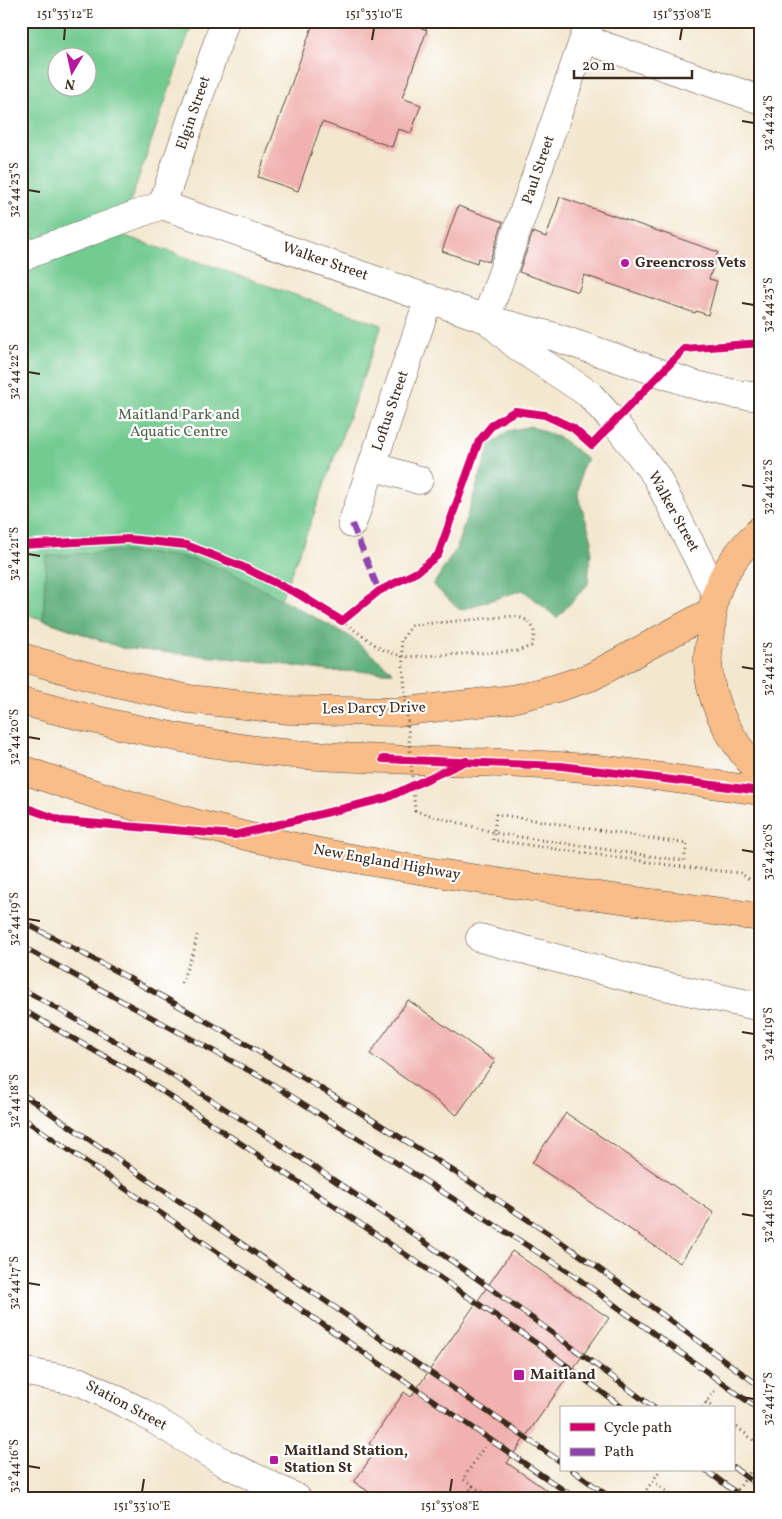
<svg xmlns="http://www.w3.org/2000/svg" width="782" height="1519" font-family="Vollkorn,serif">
<rect width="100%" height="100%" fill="#fff"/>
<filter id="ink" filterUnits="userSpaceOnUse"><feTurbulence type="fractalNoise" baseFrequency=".02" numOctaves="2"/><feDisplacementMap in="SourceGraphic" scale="10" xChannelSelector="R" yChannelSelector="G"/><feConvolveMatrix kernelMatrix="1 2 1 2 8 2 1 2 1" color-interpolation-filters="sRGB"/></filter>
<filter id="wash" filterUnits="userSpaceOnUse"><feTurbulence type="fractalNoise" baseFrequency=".0096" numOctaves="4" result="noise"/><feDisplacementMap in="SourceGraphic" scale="20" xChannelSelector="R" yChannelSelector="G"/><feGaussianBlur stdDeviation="1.12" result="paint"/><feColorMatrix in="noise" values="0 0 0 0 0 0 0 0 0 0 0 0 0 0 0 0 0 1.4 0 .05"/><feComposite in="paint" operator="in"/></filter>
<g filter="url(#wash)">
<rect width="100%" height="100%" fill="#f3e7cf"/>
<!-- green -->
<path fill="#73cb91" stroke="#577a58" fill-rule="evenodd" d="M 21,21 L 174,21 L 191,27 L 119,234 L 382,325 L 311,522 L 281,599 L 349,636 L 393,672 L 329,671 L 267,662 L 122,648 L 21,612 ZM 58,58 L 88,58 L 88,88 L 58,88 Z"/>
<!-- forest -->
<path fill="#5eaf7b" stroke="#4c6c4c" d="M 531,426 L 562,439 L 587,459 L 581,470 L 578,496 L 592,540 L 588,584 L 557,618 L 523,590 L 460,610 L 433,585 L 456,549 L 490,445 L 508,431 Z
M 117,551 L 178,556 L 207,563 L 238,576 L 349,636 L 393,672 L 329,671 L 267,662 L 122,648 L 43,619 L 46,556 Z"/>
<g id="blocks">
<!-- building -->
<path fill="#f0b1af" d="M 314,21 L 402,21 L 427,30 L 402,98 L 421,105 L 411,133 L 398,129 L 392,147 L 322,122 L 298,191 L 258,177 Z
M 560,197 L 718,252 L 709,279 L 717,281 L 708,315 L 696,311 L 695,313 L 584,275 L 578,292 L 519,272 L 533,232 L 546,237 Z
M 458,206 L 503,222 L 489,262 L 478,258 L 477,263 L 442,251 Z
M 408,1000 L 495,1061 L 457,1115 L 370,1054 Z
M 566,1113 L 714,1213 L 680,1263 L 532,1163 Z
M 512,1251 L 609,1318 L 507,1463 L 558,1498 L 378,1498 L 354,1482 L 377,1449 L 369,1444 L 404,1392 L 411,1397 Z"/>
</g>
</g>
<g filter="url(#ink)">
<use href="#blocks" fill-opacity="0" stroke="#574639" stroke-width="1"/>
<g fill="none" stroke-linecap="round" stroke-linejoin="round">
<defs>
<path id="minor" d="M 584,39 L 761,100
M 162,205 L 486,319 L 552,336 L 696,385 L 735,394 L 761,397
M 162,205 L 225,21
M 21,257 L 162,205
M 486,319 L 590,21
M 491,323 L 517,346 L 589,394 L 615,423 L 656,476 L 716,594
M 372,466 L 419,480
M 352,524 L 429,298
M 480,938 L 642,981 L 761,1007
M 21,1371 L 81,1382 L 140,1411 L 223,1462 L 297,1498"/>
<path id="highway" d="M 761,529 C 742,547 724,569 716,594 C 712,606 712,620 711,632 C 710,642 707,653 708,663 C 709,704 733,745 761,774
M 21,657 L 90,677 L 189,699 L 289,710 L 397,712 L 512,699 L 557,688 L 591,677 L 712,611
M 21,701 C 104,723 187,742 272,752 C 367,762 463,759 559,766 C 626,770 694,782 761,791
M 21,769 C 116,803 215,831 314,851 C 462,880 611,898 761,917"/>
</defs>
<!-- minor casing -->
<use href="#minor" stroke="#574639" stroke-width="29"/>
<!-- highway casing -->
<use href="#highway" stroke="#574639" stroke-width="29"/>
<!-- path -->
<path stroke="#574639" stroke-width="3" stroke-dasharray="1 4" stroke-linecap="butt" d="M 342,621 L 381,649 L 404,657 L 517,651 L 531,646 C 539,628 531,619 513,616 L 412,625 L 401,641
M 496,814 L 493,840 L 691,868 L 740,873 L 749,879
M 181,983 L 194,951 L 197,935
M 706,1402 L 713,1408
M 702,1408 L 716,1389
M 733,1424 L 761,1446
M 653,1481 L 676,1498
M 473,1486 L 463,1479 L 484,1447
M 464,1498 L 473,1486 L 491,1498
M 641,1498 L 660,1470"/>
<!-- minor -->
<use href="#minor" stroke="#fff" stroke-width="28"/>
<!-- highway -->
<use href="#highway" stroke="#f8bd89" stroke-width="28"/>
<defs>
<path id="rail" d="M 21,921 C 206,1016 386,1124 558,1240 C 627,1287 693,1338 761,1387
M 21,946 L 261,1077 L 569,1272 L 761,1411
M 21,988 C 62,1012 104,1034 144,1058 C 320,1166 489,1284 654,1408
M 21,1009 L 141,1077 L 309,1189 L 539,1345 L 623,1408
M 21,1093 L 561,1462
M 21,1117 L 575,1498
M 733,1467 L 761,1488
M 572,1470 L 611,1498
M 706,1470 L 743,1498"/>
</defs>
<!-- rail casing -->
<use href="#rail" stroke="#3b2a1e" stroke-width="5.5"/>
<!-- rail -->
<use href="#rail" stroke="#fff" stroke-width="4" stroke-dasharray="11" stroke-linecap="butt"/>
<!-- path-bridge -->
<path stroke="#574639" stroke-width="3" stroke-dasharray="1 4" stroke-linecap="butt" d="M 401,641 L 415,811 L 500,834 L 684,861 L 687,844 L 496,814
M 732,1498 L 761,1456"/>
<!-- quiet -->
<path stroke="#8e44ad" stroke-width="6" stroke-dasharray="12 6" stroke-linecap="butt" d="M 352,524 L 379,591"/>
<defs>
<path id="cycleway" d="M 21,545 L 129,539 L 186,545 L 243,567 L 300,595 L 342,621 L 379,591 L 417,572 L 438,555 L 479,441 L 493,424 L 515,411 L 545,415 L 573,428 L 592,445 L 684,349 L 761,343
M 383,759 L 561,766 L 761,791
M 21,806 L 63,821 L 235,835 L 386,798 L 466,761"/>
</defs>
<!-- cycleway casing -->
<use href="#cycleway" stroke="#fff" stroke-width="11"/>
<!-- cycleway -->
<use href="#cycleway" stroke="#d6006c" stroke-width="8"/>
</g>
</g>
<!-- ticks -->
<path fill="none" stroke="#3b2a1e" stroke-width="2" d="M 64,40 L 65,28M 372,40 L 374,28M 680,40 L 682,28M 742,121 L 754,123M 28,190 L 40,192M 742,303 L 754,305M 28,372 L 40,374M 742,485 L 754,487M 28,554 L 40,556M 742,667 L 754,669M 28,737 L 40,739M 742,850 L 754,852M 28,919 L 40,921M 742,1032 L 754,1034M 28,1101 L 40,1103M 742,1214 L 754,1216M 28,1283 L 40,1285M 742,1397 L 754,1399M 28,1466 L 40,1468M 142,1492 L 144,1479M 450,1492 L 452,1479"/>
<!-- markers -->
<g fill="#b5179e" stroke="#fff" stroke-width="2">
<circle cx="625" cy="263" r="5"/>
<rect x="513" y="1369" width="12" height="12" rx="2.5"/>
<rect x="269" y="1455" width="10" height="10" rx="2.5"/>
</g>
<g text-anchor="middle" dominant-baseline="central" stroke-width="4.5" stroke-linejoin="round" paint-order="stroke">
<!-- street labels -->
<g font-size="15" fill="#3b2a1e" stroke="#fff">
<text transform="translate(194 113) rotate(-71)">Elgin Street</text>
<text transform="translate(539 170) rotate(-71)">Paul Street</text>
<text transform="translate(325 262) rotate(19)">Walker Street</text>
<text transform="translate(391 411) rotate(-71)">Loftus Street</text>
<text transform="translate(673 512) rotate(61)">Walker Street</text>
<text transform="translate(374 709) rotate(-1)">Les Darcy Drive</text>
<text transform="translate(387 863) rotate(10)">New England Highway</text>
<text transform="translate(126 1406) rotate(28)">Station Street</text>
</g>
<!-- poi labels -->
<g font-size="15" font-weight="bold" fill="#3b2a1e" stroke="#fff" text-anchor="start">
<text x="635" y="263">Greencross Vets</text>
<text x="530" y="1375">Maitland</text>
<text x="284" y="1451">Maitland Station,<tspan x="284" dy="17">Station St</tspan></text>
</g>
<!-- park labels -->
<g font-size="15" fill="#4f6246" stroke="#fff">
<text x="179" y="415">Maitland Park and<tspan x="179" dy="17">Aquatic Centre</tspan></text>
</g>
</g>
<!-- margin -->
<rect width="782" height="1519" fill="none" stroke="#fff" stroke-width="55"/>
<!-- legend -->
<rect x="560" y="1406" width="175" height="65" fill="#ffffff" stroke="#b1aaa5"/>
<rect x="570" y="1423" width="25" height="8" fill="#d6006c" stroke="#b1aaa5"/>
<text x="604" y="1432" font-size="15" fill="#3b2a1e">Cycle path</text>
<rect x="570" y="1448" width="25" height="8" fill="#8e44ad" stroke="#b1aaa5"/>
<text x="604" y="1456" font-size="15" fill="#3b2a1e">Path</text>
<!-- north arrow -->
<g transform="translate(72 72) rotate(189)"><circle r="24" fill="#ffffff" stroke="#b1aaa5"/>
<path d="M0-4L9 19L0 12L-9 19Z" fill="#b5179e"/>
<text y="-8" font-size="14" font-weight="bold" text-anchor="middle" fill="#3b2a1e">N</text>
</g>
<!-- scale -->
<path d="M574 70v8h118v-8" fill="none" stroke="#3b2a1e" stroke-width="2.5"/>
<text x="582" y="70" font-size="15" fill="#3b2a1e" stroke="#ffffff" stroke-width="4" paint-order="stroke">20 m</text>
<rect x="28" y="28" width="726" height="1464" fill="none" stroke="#3b2a1e" stroke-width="2"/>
<g font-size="12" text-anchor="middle" fill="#3b2a1e">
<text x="65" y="18">151°33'12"E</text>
<text x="374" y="18">151°33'10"E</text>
<text x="682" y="18">151°33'08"E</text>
<text transform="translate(768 123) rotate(-90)" y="4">32°44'24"S</text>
<text transform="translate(14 190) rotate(-90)" y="4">32°44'23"S</text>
<text transform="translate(768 305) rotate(-90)" y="4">32°44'23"S</text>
<text transform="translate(14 372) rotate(-90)" y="4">32°44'22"S</text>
<text transform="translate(768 487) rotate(-90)" y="4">32°44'22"S</text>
<text transform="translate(14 554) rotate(-90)" y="4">32°44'21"S</text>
<text transform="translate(768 669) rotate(-90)" y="4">32°44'21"S</text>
<text transform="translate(14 737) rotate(-90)" y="4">32°44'20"S</text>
<text transform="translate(768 852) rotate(-90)" y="4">32°44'20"S</text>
<text transform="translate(14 919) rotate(-90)" y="4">32°44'19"S</text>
<text transform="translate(768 1034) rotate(-90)" y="4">32°44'19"S</text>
<text transform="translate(14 1101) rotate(-90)" y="4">32°44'18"S</text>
<text transform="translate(768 1216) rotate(-90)" y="4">32°44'18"S</text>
<text transform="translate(14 1283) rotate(-90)" y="4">32°44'17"S</text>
<text transform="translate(768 1399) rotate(-90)" y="4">32°44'17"S</text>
<text transform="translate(14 1466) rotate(-90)" y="4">32°44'16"S</text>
<text x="142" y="1510">151°33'10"E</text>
<text x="450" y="1510">151°33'08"E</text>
</g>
</svg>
